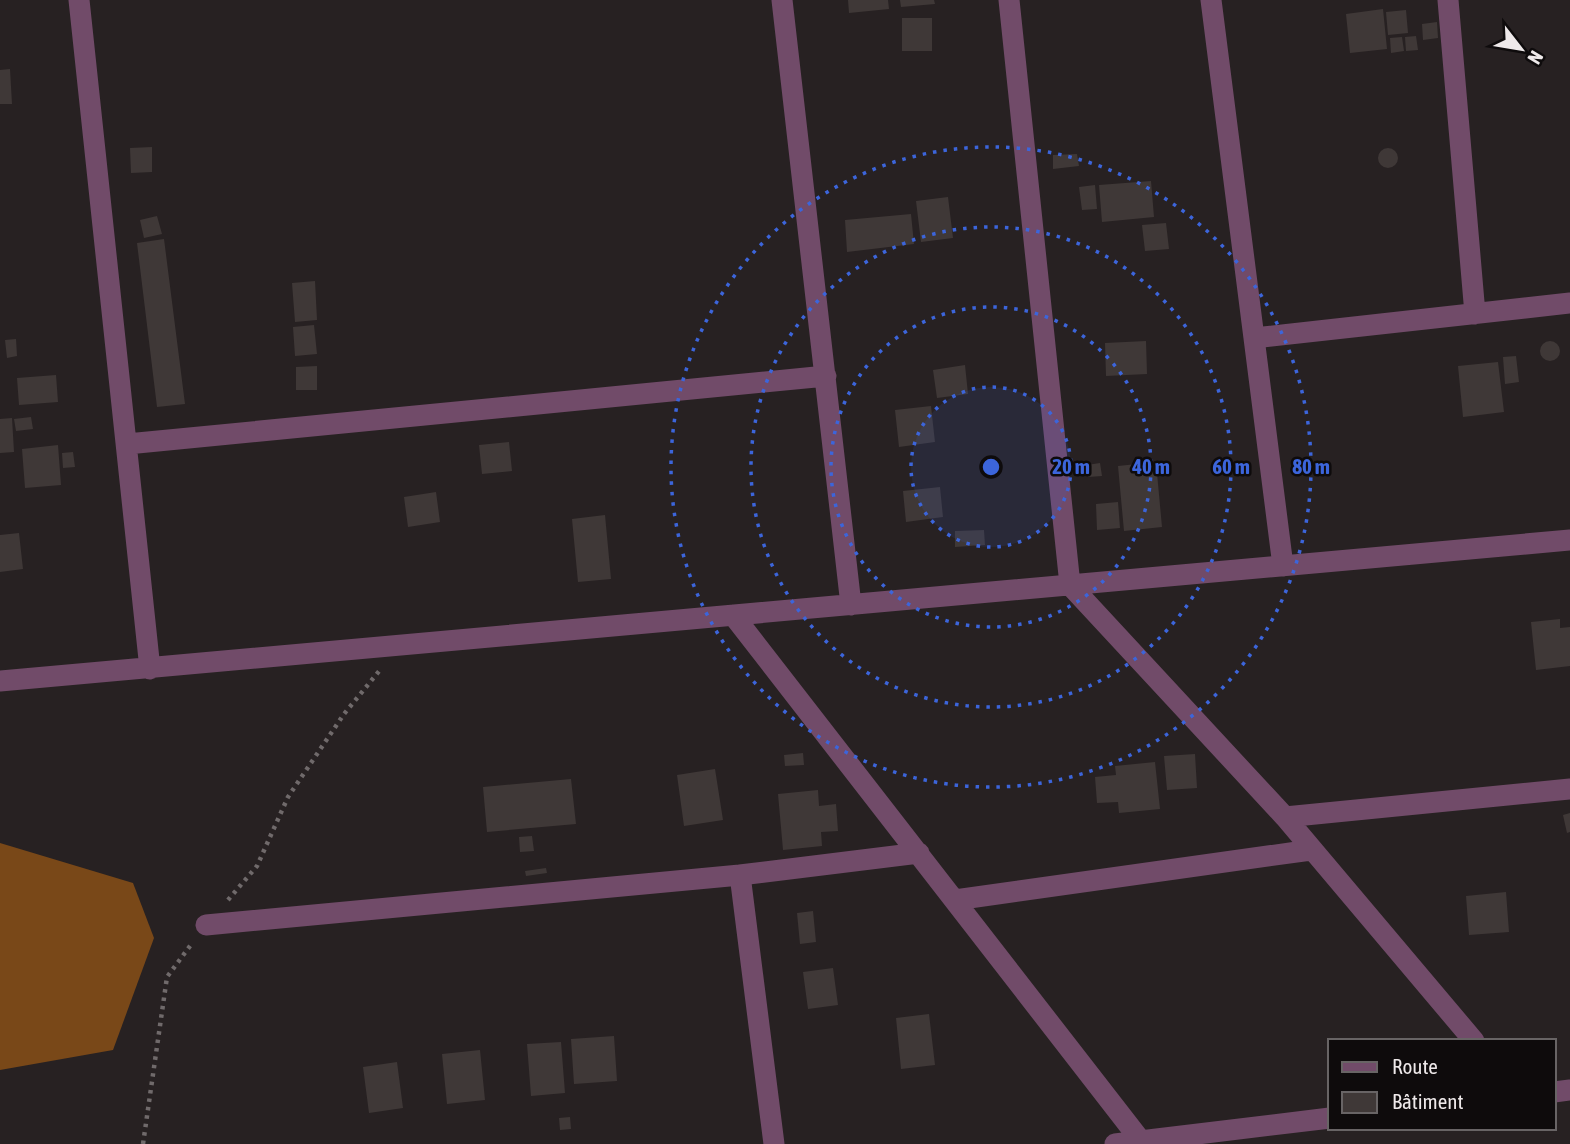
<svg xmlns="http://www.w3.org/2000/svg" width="1570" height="1144" font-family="'Asap Condensed',sans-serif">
<rect width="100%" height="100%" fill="#272122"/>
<!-- forest -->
<path fill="#794818" d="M 0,843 L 133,883 L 154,938 L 113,1050 L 0,1070 Z"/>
<!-- building -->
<path fill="#3f3837" d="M 848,0 L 888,0 L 889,9 L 849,13 Z
M 900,0 L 934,0 L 935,4 L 901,7 Z
M 1383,9 L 1387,49 L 1350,53 L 1346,14 Z
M 1406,10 L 1408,33 L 1388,35 L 1386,12 Z
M 902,18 L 932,18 L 932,51 L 902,51 Z
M 1437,22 L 1438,38 L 1423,40 L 1422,24 Z
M 1416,36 L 1418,50 L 1406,51 L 1405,37 Z
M 1402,37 L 1404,51 L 1391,53 L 1390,38 Z
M 10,69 L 12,104 L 0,104 L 0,70 Z
M 152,147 L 152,172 L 131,173 L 130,148 Z
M1378 158a10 10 0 1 1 20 0a10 10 0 1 1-20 0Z
M 1077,154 L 1079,166 L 1053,169 L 1053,155 Z
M 1151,181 L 1154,217 L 1102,222 L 1099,185 Z
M 1095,185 L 1097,209 L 1082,210 L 1079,187 Z
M 948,197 L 953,238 L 921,242 L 916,201 Z
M 911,214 L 914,244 L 847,252 L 845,220 Z
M 157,216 L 162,234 L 144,238 L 140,220 Z
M 1166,223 L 1169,249 L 1145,251 L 1142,225 Z
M 164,239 L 185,404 L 157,407 L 137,243 Z
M 315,281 L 317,320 L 295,322 L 292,283 Z
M 314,325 L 317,354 L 295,356 L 293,327 Z
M 16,339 L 17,356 L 7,358 L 5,340 Z
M 1146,341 L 1147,374 L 1106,376 L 1105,343 Z
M1540 351a10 10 0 1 1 20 0a10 10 0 1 1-20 0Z
M 1516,356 L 1519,382 L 1505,384 L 1503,357 Z
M 1498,362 L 1504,412 L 1463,417 L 1458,366 Z
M 965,365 L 968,394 L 937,398 L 933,370 Z
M 317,366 L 317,390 L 296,390 L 296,367 Z
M 56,375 L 58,402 L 19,405 L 17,378 Z
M 931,406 L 935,442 L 899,447 L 895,410 Z
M 31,417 L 33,429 L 16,431 L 14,419 Z
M 12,418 L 14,452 L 0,453 L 0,419 Z
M 509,442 L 512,471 L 482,474 L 479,445 Z
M 58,445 L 61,485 L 25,488 L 22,449 Z
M 73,452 L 75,467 L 63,468 L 62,453 Z
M 1156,462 L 1162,527 L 1124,531 L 1118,466 Z
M 1100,463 L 1102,476 L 1088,477 L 1087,465 Z
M 940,487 L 943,517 L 906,522 L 903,491 Z
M 436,492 L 440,522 L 408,527 L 404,497 Z
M 1118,502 L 1120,528 L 1097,530 L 1096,504 Z
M 605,515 L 611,579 L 578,582 L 572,519 Z
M 984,530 L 985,545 L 955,547 L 955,531 Z
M 19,533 L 23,569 L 0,572 L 0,535 Z
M 1560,619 L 1560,628 L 1570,627 L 1570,666 L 1536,670 L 1531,622 Z
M 803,753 L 804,765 L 785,766 L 784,755 Z
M 1195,754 L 1197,788 L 1167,790 L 1164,756 Z
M 1155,762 L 1160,809 L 1119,813 L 1118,802 L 1097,803 L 1095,777 L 1116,775 L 1115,766 Z
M 715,769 L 723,820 L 684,826 L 677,775 Z
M 571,779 L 576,824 L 487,832 L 483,787 Z
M 818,790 L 819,806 L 836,804 L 838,831 L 821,832 L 822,846 L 783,850 L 778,794 Z
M 1570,813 L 1570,832 L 1567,833 L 1563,815 Z
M 532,836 L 534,851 L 520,852 L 519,837 Z
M 546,868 L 547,873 L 526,876 L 525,871 Z
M 1506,892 L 1509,932 L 1469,935 L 1466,896 Z
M 813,911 L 816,942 L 800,944 L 797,913 Z
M 833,968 L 838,1005 L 808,1009 L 803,972 Z
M 929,1014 L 935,1065 L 901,1069 L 896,1018 Z
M 614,1036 L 617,1081 L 574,1084 L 571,1039 Z
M 561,1042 L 565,1093 L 531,1096 L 527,1044 Z
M 480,1050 L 485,1100 L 447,1104 L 442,1054 Z
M 397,1062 L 403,1108 L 369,1113 L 363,1067 Z
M 570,1117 L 571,1129 L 560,1130 L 559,1118 Z"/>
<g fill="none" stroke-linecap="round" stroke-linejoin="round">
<!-- path -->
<path stroke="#706a6b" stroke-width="4.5" stroke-dasharray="3.5 5" stroke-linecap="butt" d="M 228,900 L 257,866 L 288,797 L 344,714 L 380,670
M 143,1144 L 167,977 L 193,942"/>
<!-- minor -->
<path stroke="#714b69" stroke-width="21" d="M 79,0 L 150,669
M 782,0 L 851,605
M 1009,0 L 1070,585 L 1285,817 L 1474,1041
M 1211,0 L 1283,566
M 1448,0 L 1475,314
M 1254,338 L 1570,303
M 127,444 L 826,376
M 733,615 L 1141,1141
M 0,681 L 1570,540
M 1285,817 L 1570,789
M 740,875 L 774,1144
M 955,900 L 1311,850
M 206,925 L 740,875 L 919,853
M 1554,1092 L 1570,1090
M 1115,1144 L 1330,1118"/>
</g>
<!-- distance rings -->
<circle cx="991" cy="467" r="80" fill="#3c65db" fill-opacity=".12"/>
<g fill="none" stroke="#3c65db" stroke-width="3.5" stroke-dasharray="3.5 7">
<circle cx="991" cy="467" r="80"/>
<circle cx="991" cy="467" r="160"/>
<circle cx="991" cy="467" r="240"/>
<circle cx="991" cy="467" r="320"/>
</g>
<circle cx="991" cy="467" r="10" fill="#3c65db" stroke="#0e0b0c" stroke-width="3.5"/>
<g font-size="21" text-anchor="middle" font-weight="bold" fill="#3c65db" stroke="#0e0b0c" stroke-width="5" stroke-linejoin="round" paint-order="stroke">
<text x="1071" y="474">20 m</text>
<text x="1151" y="474">40 m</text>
<text x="1231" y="474">60 m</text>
<text x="1311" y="474">80 m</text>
</g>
<!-- legend -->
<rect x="1328" y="1039" width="228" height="91" fill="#0e0b0c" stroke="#686465" stroke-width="2"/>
<rect x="1342" y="1062" width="35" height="10" fill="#714b69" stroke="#686465" stroke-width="2"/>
<text x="1392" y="1074" font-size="21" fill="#eee9ea">Route</text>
<rect x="1342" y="1092" width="35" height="21" fill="#3f3837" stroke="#686465" stroke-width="2"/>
<text x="1392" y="1109" font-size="21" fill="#eee9ea">Bâtiment</text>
<!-- north arrow -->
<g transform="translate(1521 49) rotate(121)" stroke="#0e0b0c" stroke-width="5" paint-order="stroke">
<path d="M0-5L12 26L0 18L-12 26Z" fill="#eee9ea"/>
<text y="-10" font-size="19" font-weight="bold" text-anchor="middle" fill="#eee9ea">N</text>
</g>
</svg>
